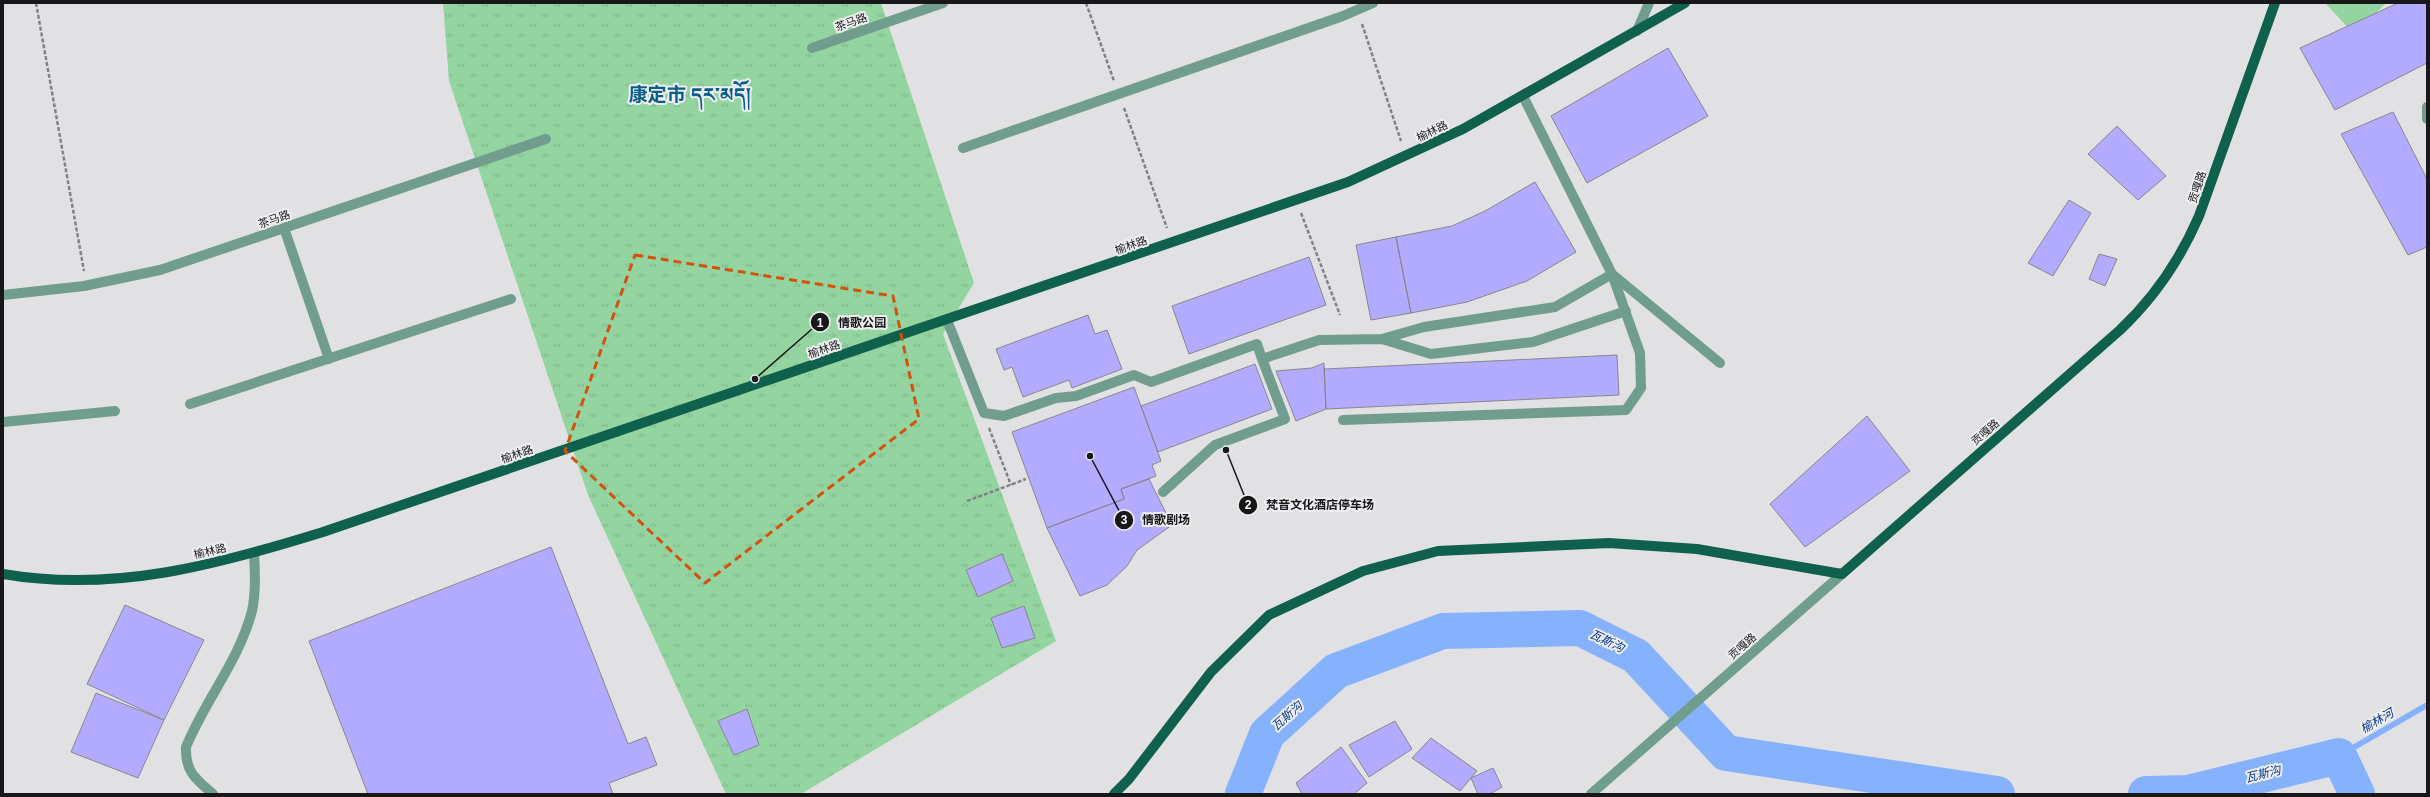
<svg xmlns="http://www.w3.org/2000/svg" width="2430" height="797" font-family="Helvetica,'Noto Sans SC','Noto Serif Tibetan',sans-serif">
<defs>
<pattern id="park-tufts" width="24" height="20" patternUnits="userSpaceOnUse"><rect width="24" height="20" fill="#94d4a1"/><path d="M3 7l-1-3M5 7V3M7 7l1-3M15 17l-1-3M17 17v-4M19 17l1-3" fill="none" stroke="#7fb58a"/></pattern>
</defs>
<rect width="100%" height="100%" fill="#e1e1e4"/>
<!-- park -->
<path fill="url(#park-tufts)" d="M 443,3 L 881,3 L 974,283 L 943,334 L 1056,641 L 801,794 L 726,794 L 588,495 L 449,81 Z"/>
<!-- pitch -->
<path fill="#94d4a1" d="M 2325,3 L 2386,3 L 2354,34 Z"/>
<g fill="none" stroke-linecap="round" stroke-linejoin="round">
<!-- stream -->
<path stroke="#86b2fd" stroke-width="6" d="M 2339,756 L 2427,705"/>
<!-- river -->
<path stroke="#86b2fd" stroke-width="36" d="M 1243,794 L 1267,734 L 1336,671 L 1443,631 L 1580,628 L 1636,656 L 1726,753 L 1997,794
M 2146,794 L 2188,793 L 2339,756 L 2357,794"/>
</g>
<!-- building -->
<path fill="#b2abff" stroke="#87878a" d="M 2398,3 L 2427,3 L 2427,63 L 2335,110 L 2300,48 Z
M 1668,48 L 1708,116 L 1587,183 L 1551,116 Z
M 2393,112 L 2427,179 L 2427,247 L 2408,255 L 2341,134 Z
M 2117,126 L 2166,176 L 2138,200 L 2088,154 Z
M 1535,182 L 1576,252 L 1527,281 L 1467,302 L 1411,313 L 1396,237 L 1452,226 L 1485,211 Z
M 2069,200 L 2091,213 L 2053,276 L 2028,263 Z
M 1396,237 L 1411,313 L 1371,320 L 1356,245 Z
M 2099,254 L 2117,259 L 2105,286 L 2089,279 Z
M 1309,257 L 1326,305 L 1189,354 L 1172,306 Z
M 1088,315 L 1095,334 L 1107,330 L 1122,369 L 1072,388 L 1069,380 L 1023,397 L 1012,367 L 1004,370 L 996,349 Z
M 1617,355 L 1619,395 L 1326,409 L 1324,369 Z
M 1324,363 L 1326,409 L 1296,421 L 1276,371 L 1312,368 Z
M 1255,364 L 1272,409 L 1158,452 L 1141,406 Z
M 1134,387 L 1161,461 L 1152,465 L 1156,476 L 1121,489 L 1124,499 L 1047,528 L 1012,432 Z
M 1867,416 L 1910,471 L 1805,547 L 1770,504 Z
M 1149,479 L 1172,525 L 1137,550 L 1127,566 L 1107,585 L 1080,596 L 1047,528 L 1124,499 L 1121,489 Z
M 551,547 L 628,744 L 646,737 L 657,765 L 609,783 L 613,794 L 368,794 L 309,641 Z
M 1002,554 L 1013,581 L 978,597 L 966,570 Z
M 125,605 L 204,640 L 164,720 L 87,684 Z
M 1024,606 L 1035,638 L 1002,648 L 991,618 Z
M 96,693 L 164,720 L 138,778 L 71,752 Z
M 747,709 L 759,745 L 734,755 L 718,721 Z
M 1395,721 L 1412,749 L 1369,777 L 1349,745 Z
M 1431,738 L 1477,771 L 1460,791 L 1412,758 Z
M 1341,747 L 1367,783 L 1354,794 L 1302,794 L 1296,783 Z
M 1493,768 L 1502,787 L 1490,794 L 1478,794 L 1471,778 Z"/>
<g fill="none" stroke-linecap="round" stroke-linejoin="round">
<!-- path -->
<path stroke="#828285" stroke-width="2.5" stroke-dasharray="4 2" stroke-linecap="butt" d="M 36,3 L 84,271
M 1086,3 L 1114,81
M 1362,24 L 1401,141
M 1124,108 L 1167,228
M 1301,213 L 1340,315
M 989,428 L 1011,485
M 967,501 L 1026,479"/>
<!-- minor -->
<path stroke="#719d8e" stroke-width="10" d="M 1637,31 L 1649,3
M 812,48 L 943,3
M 2427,107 L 2427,119
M 963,148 L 1343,16 L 1373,3
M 284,228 L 329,359
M 1612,274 L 1720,363
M 3,295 L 84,286 L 160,270 L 546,139
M 947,320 L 984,413 L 1004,416 L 1056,398 L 1076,396 L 1134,375 L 1151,382 L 1257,344 L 1262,359 L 1319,340 L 1382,339 L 1424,327 L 1555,307 L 1612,274 L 1523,96
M 1382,339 L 1431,354 L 1533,342 L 1626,311
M 190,404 L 511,299
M 1343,420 L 1626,410 L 1641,388 L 1640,353 L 1612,274
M 3,422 L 115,411
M 1163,492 L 1215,445 L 1285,419 L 1262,359
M 213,794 C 195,779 185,771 186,747 C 205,700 239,661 252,611 C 256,592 255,572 254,553
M 1591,794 L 1842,574"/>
<!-- major -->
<path stroke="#0f604c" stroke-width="10" d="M 3,574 C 114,593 217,565 323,532 L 1348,182 L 1463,129 L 1685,3
M 1114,794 L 1129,779 L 1211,672 L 1269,615 L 1363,571 L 1438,551 L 1609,543 L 1697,549 L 1842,574 L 2120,330 C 2156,296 2180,260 2199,216 L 2275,3"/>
</g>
<!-- marked area -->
<path fill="none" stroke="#d3520d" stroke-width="3" stroke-dasharray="8 5" stroke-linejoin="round" d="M 635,255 L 893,296 L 919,419 L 705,583 L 565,451 Z"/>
<g text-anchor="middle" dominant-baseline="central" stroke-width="4" stroke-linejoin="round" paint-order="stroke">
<!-- street labels -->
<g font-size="11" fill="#18181a" stroke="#eeeef1">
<text transform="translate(851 22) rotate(-19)">茶马路</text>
<text transform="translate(1432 131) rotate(-26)">榆林路</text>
<text transform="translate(2197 187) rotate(-71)">贡嘎路</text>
<text transform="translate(274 219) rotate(-19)">茶马路</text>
<text transform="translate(1131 245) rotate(-19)">榆林路</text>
<text transform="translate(824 349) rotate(-19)">榆林路</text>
<text transform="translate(1985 432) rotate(-41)">贡嘎路</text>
<text transform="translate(517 454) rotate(-19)">榆林路</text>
<text transform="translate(210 551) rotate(-13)">榆林路</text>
<text transform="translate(1742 646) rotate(-41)">贡嘎路</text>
</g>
<!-- water labels -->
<g font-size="12" font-style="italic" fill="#073a8e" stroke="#eeeef1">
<text transform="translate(1607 641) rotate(26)">瓦斯沟</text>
<text transform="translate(1287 716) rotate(-42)">瓦斯沟</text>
<text transform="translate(2377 721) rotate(-30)">榆林河</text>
<text transform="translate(2263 774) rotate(-14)">瓦斯沟</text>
</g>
<!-- town labels -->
<g font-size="19" font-weight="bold" fill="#095e89" stroke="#eeeef1">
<text x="690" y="94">康定市 དར་མདོ།</text>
</g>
</g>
<!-- callouts -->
<path fill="none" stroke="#18181a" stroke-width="1.5" d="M755 379L820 322M1226 450L1248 505M1090 456L1124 520"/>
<g fill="#18181a" stroke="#eeeef1" stroke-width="1.5">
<circle cx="755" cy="379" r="4"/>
<circle cx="1226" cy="450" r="4"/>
<circle cx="1090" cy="456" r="4"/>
<circle cx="820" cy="322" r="10"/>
<circle cx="1248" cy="505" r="10"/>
<circle cx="1124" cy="520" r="10"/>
</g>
<g font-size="12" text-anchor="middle" font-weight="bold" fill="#fff">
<text x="820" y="327">1</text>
<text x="1248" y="509">2</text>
<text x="1124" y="524">3</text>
</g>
<g font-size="12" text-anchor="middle" font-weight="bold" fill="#18181a" stroke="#eeeef1" stroke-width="4" stroke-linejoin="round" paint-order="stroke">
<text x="862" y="327">情歌公园</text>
<text x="1320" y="509">梵音文化酒店停车场</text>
<text x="1166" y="524">情歌剧场</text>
</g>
<!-- border -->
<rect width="2430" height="797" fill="none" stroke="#18181a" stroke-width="8"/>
</svg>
